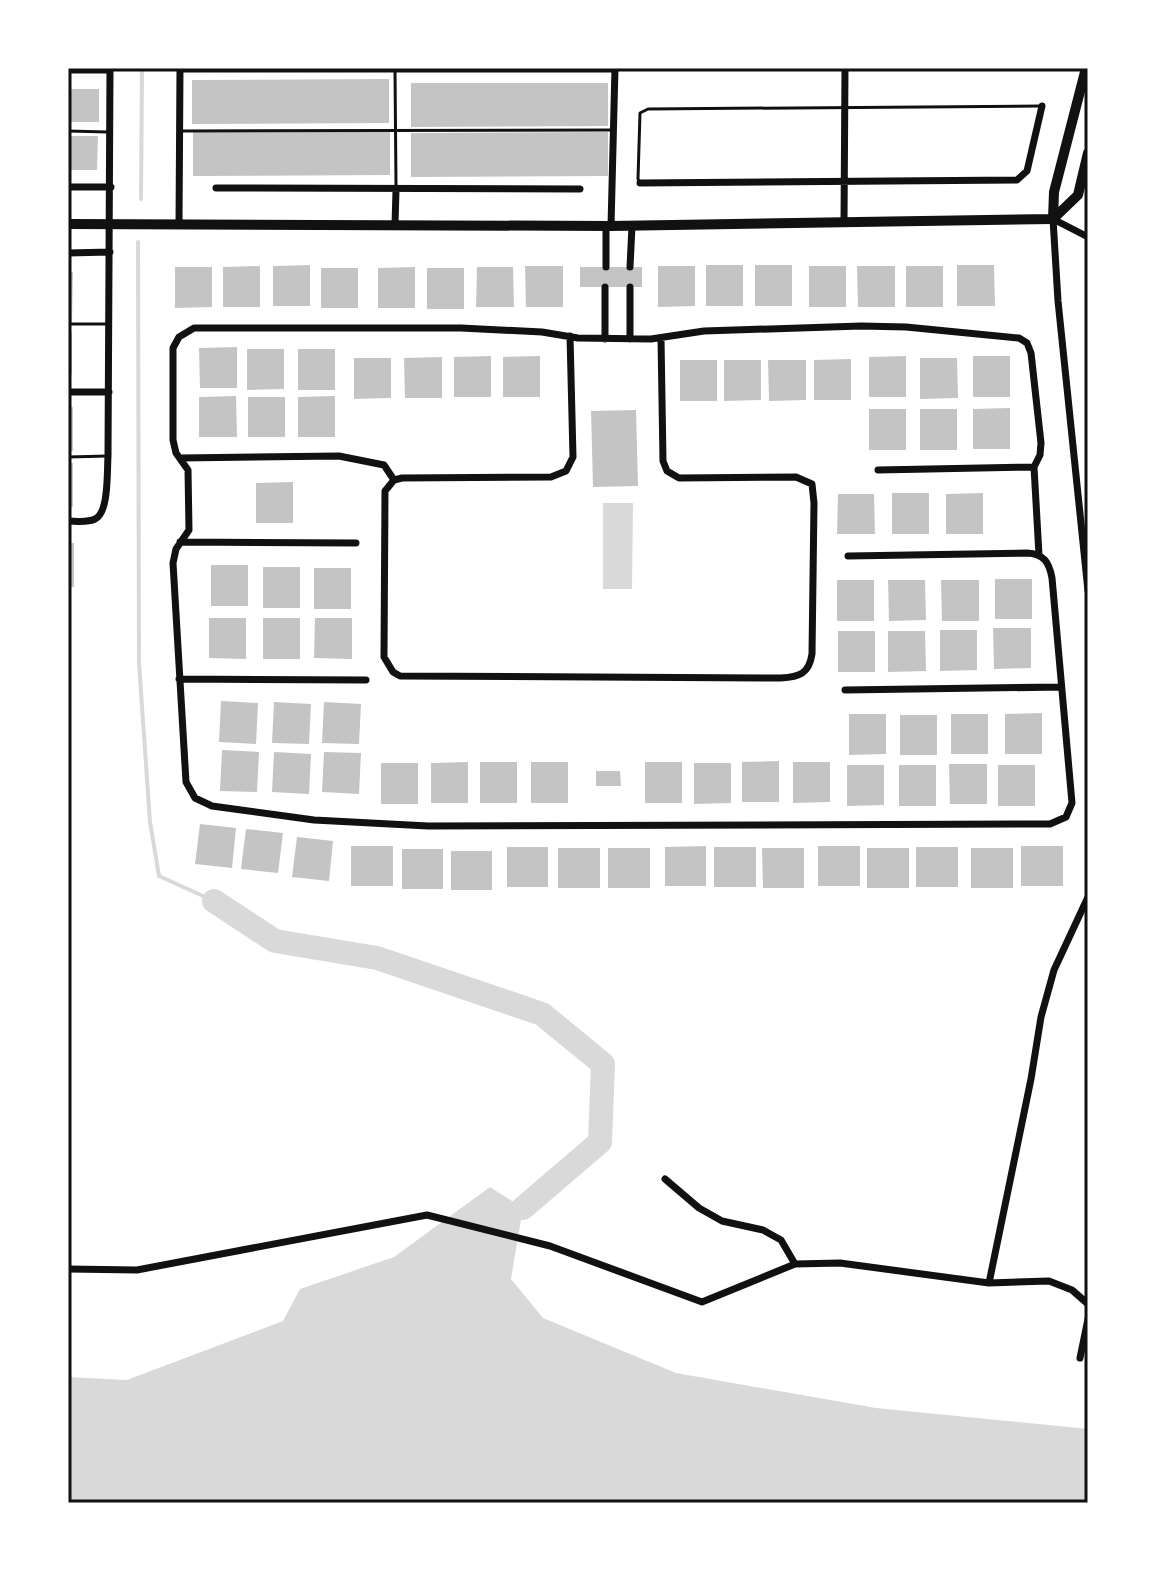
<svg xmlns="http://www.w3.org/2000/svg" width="1156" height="1571" font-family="Inter,sans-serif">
<rect width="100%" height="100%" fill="#fff"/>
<!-- water -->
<path fill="#d9d9d9" d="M 603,503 L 633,503 L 632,589 L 603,589 Z
M 490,1187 L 523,1208 L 511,1279 L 543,1318 L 676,1373 L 876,1408 L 1088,1429 L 1088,1503 L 68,1503 L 68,1377 L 127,1380 L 283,1321 L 300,1289 L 394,1257 Z"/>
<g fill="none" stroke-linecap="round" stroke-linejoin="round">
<!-- stream -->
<path stroke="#d9d9d9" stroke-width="4" d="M 141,199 L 142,68
M 138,242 L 139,663 L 150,822 L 159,876 L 214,901"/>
<!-- river -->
<path stroke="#d9d9d9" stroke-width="24" d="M 214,901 L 275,941 L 377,958 L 542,1014 L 603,1064 L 600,1142 L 523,1208"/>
</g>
<!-- building -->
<path fill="#c4c4c4" d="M 389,79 L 389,123 L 192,124 L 192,80 Z
M 411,83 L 608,83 L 608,126 L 411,127 Z
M 68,89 L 99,89 L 99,122 L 68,122 Z
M 390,131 L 390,175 L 193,176 L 193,132 Z
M 608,132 L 608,176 L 411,177 L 411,133 Z
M 68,136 L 98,136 L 97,170 L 68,170 Z
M 310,265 L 310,306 L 273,306 L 273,266 Z
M 706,265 L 743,265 L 743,306 L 706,306 Z
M 755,265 L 792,265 L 792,306 L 755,306 Z
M 957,265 L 994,265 L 995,306 L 957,306 Z
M 260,266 L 260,307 L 223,307 L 223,267 Z
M 525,266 L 563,266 L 563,307 L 526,307 Z
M 658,266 L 695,266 L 695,306 L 658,307 Z
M 809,266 L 846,266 L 846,307 L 809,307 Z
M 857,266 L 895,266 L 895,307 L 858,307 Z
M 906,266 L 943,266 L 943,307 L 906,307 Z
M 175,267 L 212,267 L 212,307 L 175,308 Z
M 415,267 L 415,308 L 378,308 L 378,268 Z
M 477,267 L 513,267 L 514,307 L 476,307 Z
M 580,267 L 642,267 L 642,287 L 580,287 Z
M 321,268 L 358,268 L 358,308 L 321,308 Z
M 427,268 L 464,268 L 464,309 L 427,309 Z
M 68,272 L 73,272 L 72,322 L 68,322 Z
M 68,332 L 72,332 L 72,375 L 68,375 Z
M 237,347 L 237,388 L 200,388 L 199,348 Z
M 247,349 L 284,349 L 284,389 L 247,390 Z
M 298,349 L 335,349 L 335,390 L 298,390 Z
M 491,356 L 491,397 L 454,397 L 454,357 Z
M 540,356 L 540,397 L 503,397 L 503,357 Z
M 906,356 L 906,397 L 869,397 L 869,357 Z
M 973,356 L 1010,356 L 1010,397 L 973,397 Z
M 442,357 L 442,398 L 405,398 L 404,358 Z
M 354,358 L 391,358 L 391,398 L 354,399 Z
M 920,358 L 957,358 L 958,398 L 920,399 Z
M 851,359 L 851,400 L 814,400 L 814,360 Z
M 680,360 L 717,360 L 717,401 L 680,401 Z
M 724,360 L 761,360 L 761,400 L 724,401 Z
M 768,360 L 806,360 L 806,400 L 769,401 Z
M 236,396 L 237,437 L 199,437 L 199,397 Z
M 335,396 L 335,437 L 298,437 L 298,397 Z
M 248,397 L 285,397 L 285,437 L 248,437 Z
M 68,407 L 73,407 L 73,451 L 68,451 Z
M 1010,408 L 1010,449 L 973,449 L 973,409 Z
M 869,409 L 906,409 L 906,450 L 869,450 Z
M 920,409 L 957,409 L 957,450 L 920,450 Z
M 636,410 L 638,486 L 593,487 L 591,411 Z
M 68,463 L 73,463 L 73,507 L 68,507 Z
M 293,482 L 293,523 L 256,523 L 256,483 Z
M 892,493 L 929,493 L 929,534 L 892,534 Z
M 983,493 L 983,534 L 946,534 L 946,494 Z
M 838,494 L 874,494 L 875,534 L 837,534 Z
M 68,543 L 74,543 L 74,587 L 68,587 Z
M 211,565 L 248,565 L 248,606 L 211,606 Z
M 263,567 L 300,567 L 300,608 L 263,608 Z
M 314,568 L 351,568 L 351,609 L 314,609 Z
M 995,579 L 1032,579 L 1032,619 L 995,619 Z
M 837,580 L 874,580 L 874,621 L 837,621 Z
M 888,580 L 925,580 L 926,620 L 889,621 Z
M 941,580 L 979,580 L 979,621 L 942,621 Z
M 209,618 L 246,618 L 246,659 L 209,658 Z
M 263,618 L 300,618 L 300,659 L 263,659 Z
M 315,618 L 352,618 L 352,659 L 314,658 Z
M 993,628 L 1031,628 L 1031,668 L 994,669 Z
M 940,630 L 977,630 L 977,670 L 940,671 Z
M 838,631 L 875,631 L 875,672 L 838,672 Z
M 888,631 L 925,631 L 926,671 L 888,672 Z
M 221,701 L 258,703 L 256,744 L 219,742 Z
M 274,702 L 311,704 L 309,744 L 272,743 Z
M 324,702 L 361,704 L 359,744 L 322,743 Z
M 1042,713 L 1042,754 L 1005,754 L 1005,714 Z
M 849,714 L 886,714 L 886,754 L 849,755 Z
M 951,714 L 988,714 L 988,754 L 951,754 Z
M 900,715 L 937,715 L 937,755 L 900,755 Z
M 222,750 L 259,752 L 257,792 L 220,791 Z
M 274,752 L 311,754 L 309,794 L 272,792 Z
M 324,752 L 361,753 L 359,794 L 322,792 Z
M 779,761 L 779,802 L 742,802 L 742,762 Z
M 468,762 L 468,803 L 431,803 L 431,763 Z
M 480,762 L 517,762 L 517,803 L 480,803 Z
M 531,762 L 568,762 L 568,803 L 531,803 Z
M 645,762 L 682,762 L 682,803 L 645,803 Z
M 793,762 L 830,762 L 830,802 L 793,803 Z
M 381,763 L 418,763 L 418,804 L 381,804 Z
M 694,763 L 731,763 L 731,803 L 694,804 Z
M 949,764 L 987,764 L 987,804 L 950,804 Z
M 847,765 L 884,765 L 884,805 L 847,806 Z
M 899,765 L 936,765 L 936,806 L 899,806 Z
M 998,765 L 1035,765 L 1035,806 L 998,806 Z
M 596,771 L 620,771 L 621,786 L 596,786 Z
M 200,824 L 236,828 L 232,868 L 195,864 Z
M 246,829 L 283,833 L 278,873 L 241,869 Z
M 297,837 L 333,841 L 329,881 L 292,877 Z
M 351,846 L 393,846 L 393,886 L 351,886 Z
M 706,846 L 706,886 L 665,886 L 665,847 Z
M 818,846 L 860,846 L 860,886 L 818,886 Z
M 1021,846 L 1063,846 L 1063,886 L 1021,886 Z
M 507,847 L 548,847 L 548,887 L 507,887 Z
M 714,847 L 756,847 L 756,887 L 714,887 Z
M 916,847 L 958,847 L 958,887 L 916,887 Z
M 558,848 L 600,848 L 600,888 L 558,888 Z
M 608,848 L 650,848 L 650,888 L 608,888 Z
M 762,848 L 804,848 L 804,888 L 763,888 Z
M 867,848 L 909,848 L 909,888 L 867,888 Z
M 971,848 L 1013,848 L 1013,888 L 971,888 Z
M 402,849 L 443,849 L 443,889 L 402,889 Z
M 451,851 L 492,851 L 492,890 L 451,890 Z"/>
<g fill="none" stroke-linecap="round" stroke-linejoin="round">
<!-- service -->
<path stroke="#111" stroke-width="3" d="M 395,70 L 396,186
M 68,131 L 107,132
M 182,131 L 614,130
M 640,183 L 638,179 L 640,113 L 648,109 L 1041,106
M 68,324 L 108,324
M 68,457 L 108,456"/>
<!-- minor -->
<path stroke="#111" stroke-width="7" d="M 180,69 L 615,69
M 68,70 L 110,70
M 640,183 L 1017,180 L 1027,171 L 1042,106
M 68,187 L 111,187
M 216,188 L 580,189
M 1053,219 L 1058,301 L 1088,591
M 1053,219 L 1088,237
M 844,223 L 845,68
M 179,224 L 180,68
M 395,225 L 396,190
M 611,226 L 615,68
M 68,253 L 110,252
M 606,267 L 606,226
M 630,267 L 632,226
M 630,287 L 630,339
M 570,336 L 573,457 L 566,471 L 551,477 L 402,478 L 394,480 L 385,491 L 384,657 L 393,672 L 400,676 L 781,678 C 799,677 809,674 812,654 L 814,503 L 812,484 L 796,477 L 679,478 L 667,471 L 663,461 L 661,338
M 605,339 L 605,287
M 68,392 L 109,392
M 180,458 L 339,456 L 384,465 L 394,480
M 878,470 L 1034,467
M 68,521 C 76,521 87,523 95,519 C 109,513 107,471 108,456 L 110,68
M 180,542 L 356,543
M 848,556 L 1027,553 C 1044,554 1049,562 1052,578 L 1072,803 L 1066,817 L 1050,824 L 428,826 L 314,820 L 212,806 L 195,798 L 186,782 L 173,563 L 176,549 L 189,530 L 188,470 L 176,453 L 173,440 L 173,348 L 179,337 L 194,328 L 461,328 L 542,332 L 578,338 L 651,339 L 704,331 L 861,326 L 906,327 L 1019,338 L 1027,343 L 1031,353 L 1041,443 L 1040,455 L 1034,467 L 1039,555
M 179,679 L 366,680
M 845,690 L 1061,687
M 665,1179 L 699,1208 L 722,1221 L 763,1230 L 781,1240 L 795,1264
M 68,1269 L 137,1270 L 427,1215 L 550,1246 L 702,1302 L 795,1264 L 840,1263 L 989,1283 L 1049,1281 L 1072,1290 L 1088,1304
M 989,1283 L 1031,1079 L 1041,1017 L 1054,970 L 1088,897
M 1080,1358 L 1088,1319"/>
<!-- secondary -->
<path stroke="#111" stroke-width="10" d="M 1053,219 L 1054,192 L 1086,68
M 1053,219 L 1078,195 L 1088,153
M 68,224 L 611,226 L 1053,219"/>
</g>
<!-- border -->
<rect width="1156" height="1571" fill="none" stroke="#ffffff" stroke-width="140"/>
<rect x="70" y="70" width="1016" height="1431" fill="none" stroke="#111" stroke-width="3"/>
</svg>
